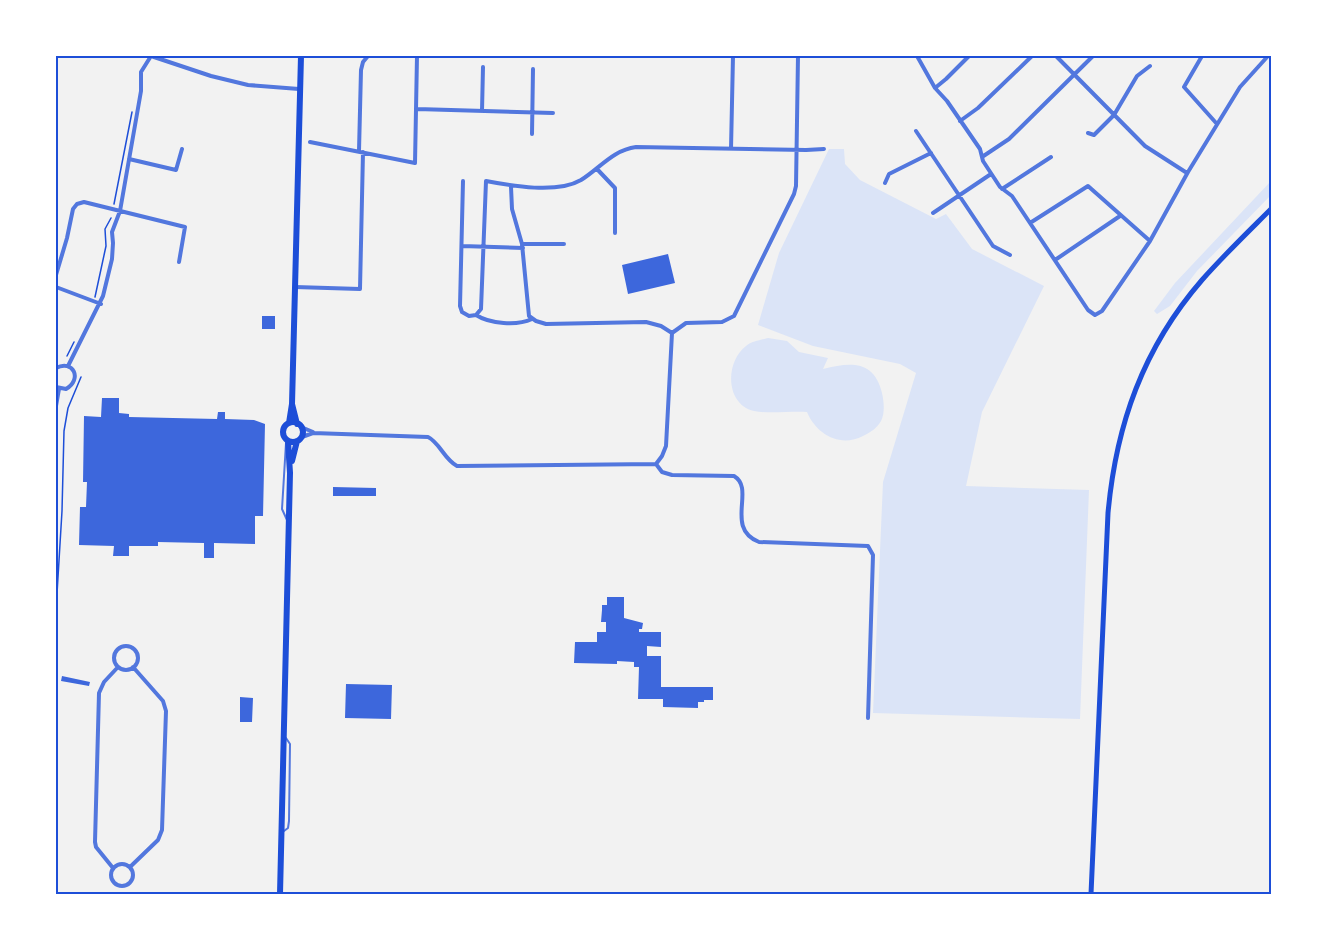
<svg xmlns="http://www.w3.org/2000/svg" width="1327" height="950" font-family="'Titillium Web',sans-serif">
<rect width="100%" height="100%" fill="#f2f2f2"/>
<!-- green -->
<path fill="#dbe4f7" d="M 829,149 L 844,149 L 845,164 L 860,180 L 936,219 L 946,214 L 972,249 L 1044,286 L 982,412 L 966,486 L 1089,490 L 1080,719 L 873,713 L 883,482 L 916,373 L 900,364 L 813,346 L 758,325 L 779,253 Z
M 1271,181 L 1271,195 L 1197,271 L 1170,306 L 1157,314 L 1154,311 L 1175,283 Z
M 768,338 L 787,341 L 799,352 L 828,358 L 823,369 C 851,362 874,360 882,393 C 884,402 885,413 881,421 C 877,428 871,432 863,436 C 840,448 816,434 807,412 C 791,411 769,414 754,411 C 725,404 725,362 746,346 C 752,341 761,340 768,338 Z"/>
<!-- building -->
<path fill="#3d67dc" d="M 668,254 L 675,283 L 628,294 L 622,265 Z
M 262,316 L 275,316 L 275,329 L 262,329 Z
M 102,398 L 119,398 L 119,413 L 129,414 L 129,417 L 217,419 L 218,412 L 225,412 L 225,419 L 254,420 L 265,424 L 263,516 L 255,516 L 255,544 L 214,543 L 214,558 L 204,558 L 204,543 L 158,542 L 158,546 L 129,546 L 129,556 L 113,556 L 114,546 L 79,545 L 80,507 L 86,507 L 87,482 L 83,482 L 84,416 L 101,417 Z
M 333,487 L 376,488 L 376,496 L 333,496 Z
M 607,597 L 624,597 L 624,618 L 643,623 L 642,629 L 639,629 L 639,632 L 661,632 L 661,647 L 647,646 L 647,656 L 661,656 L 661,687 L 713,687 L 713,700 L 704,700 L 704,702 L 698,702 L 698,708 L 663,707 L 663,699 L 638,699 L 639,667 L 634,667 L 634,662 L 617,661 L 617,664 L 574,663 L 575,642 L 597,642 L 597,632 L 606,632 L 606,622 L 601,622 L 602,610 L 602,605 L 607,605 Z
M 62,676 L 90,682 L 89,686 L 61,681 Z
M 346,684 L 392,685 L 391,719 L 345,718 Z
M 240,697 L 253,698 L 252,722 L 240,722 Z"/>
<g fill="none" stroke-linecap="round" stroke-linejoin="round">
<!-- path -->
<path stroke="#1d4ed8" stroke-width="1.5" d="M 114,204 L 132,112
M 95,297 L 106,246 L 105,229 L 111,218
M 67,356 L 74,342
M 56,610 L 62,511 L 64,431 L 68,408 L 81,377"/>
<!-- service -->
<path stroke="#5277de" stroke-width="2" d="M 286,443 L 282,509 L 287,520
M 284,831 L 288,828 L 289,821 L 290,744 L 286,738"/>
<!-- minor -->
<path stroke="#5277de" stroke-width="4" d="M 151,56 L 211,76 L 248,85 L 299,89
M 917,56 L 935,88 L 946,79 L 969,56
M 1056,56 L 1145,146 L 1187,173
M 1202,56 L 1184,87 L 1217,124
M 935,88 L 947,101 L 980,149 L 983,161 L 1000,187 L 1012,196 L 1088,310 L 1095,315 L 1102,311 L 1150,241 L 1188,172 L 1240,87 L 1268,56
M 417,109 L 553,113
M 482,111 L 483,67
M 960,121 L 978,108 L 1032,56
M 916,131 L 993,246 L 1010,255
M 1088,133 L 1094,135 L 1114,115 L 1137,76 L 1150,66
M 532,134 L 533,69
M 310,142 L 415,163 L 417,56
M 731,149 L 733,56
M 359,151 L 361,70 L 363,62 L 368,56
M 982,157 L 1009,139 L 1093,56
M 129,159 L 176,170 L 182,149
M 597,169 L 615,188 L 615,233
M 463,181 L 460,306 L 462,312 L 469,316 L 476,315 L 481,309 L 486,181 C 512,186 557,194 581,180 C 600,168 613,150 636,147 L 806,150 L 824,149
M 885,183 L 889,174 L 931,153
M 511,187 L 512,209 L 522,244 L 529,316 L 536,321 L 546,324 L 646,322 L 661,326 L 672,333
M 1002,189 L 1051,157
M 933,213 L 991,174
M 1030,223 L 1088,186 L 1150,241
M 522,244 L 564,244
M 462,246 L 523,248
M 1055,260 L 1120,216
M 56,275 L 67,238 L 73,209 L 77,204 L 84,202 L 185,227 L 179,262
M 56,287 L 101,304
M 295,287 L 360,289 L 363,152
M 476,315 C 490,324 517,326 532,319
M 672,333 L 686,323 L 722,322 L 734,316 L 794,194 L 796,186 L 798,56
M 68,366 L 103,296 L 112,259 L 113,243 L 112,232 L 120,211 L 141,91 L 141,72 L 151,56
M 56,368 C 73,359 83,379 66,389 L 56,387
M 56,406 L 59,389
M 301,427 L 313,432
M 302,437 L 313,433 L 428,437 C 440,443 444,459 457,466 L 656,464 L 662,456 L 666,446 L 672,333
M 656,464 L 662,472 L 672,475 L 734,476 C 756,489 724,528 759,542 L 868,546 L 873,555 L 868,718
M114 658a12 12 0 1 1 24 0a12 12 0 1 1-24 0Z
M111 875a11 11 0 1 1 22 0a11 11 0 1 1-22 0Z
M 130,867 L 158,840 L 162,830 L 166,711 L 163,701 L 133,667
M 113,868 L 96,847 L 95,842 L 99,693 L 104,682 L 118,667"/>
<!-- secondary -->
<path stroke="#1d4ed8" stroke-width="5" d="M 1091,894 L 1108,513 C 1116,425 1143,348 1202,280 C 1224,255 1248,232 1272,208"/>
<!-- primary -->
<path stroke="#1d4ed8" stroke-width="6" d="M 292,404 L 297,424
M283 432a10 10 0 1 1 20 0a10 10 0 1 1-20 0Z
M 289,423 L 292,404 L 301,56
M 292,461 L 297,441
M 280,894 L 290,473 L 288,441"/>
</g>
<!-- border -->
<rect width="1327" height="950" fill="none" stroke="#ffffff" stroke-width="114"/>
<rect x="57" y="57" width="1213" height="836" fill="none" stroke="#1d4ed8" stroke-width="2"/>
</svg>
